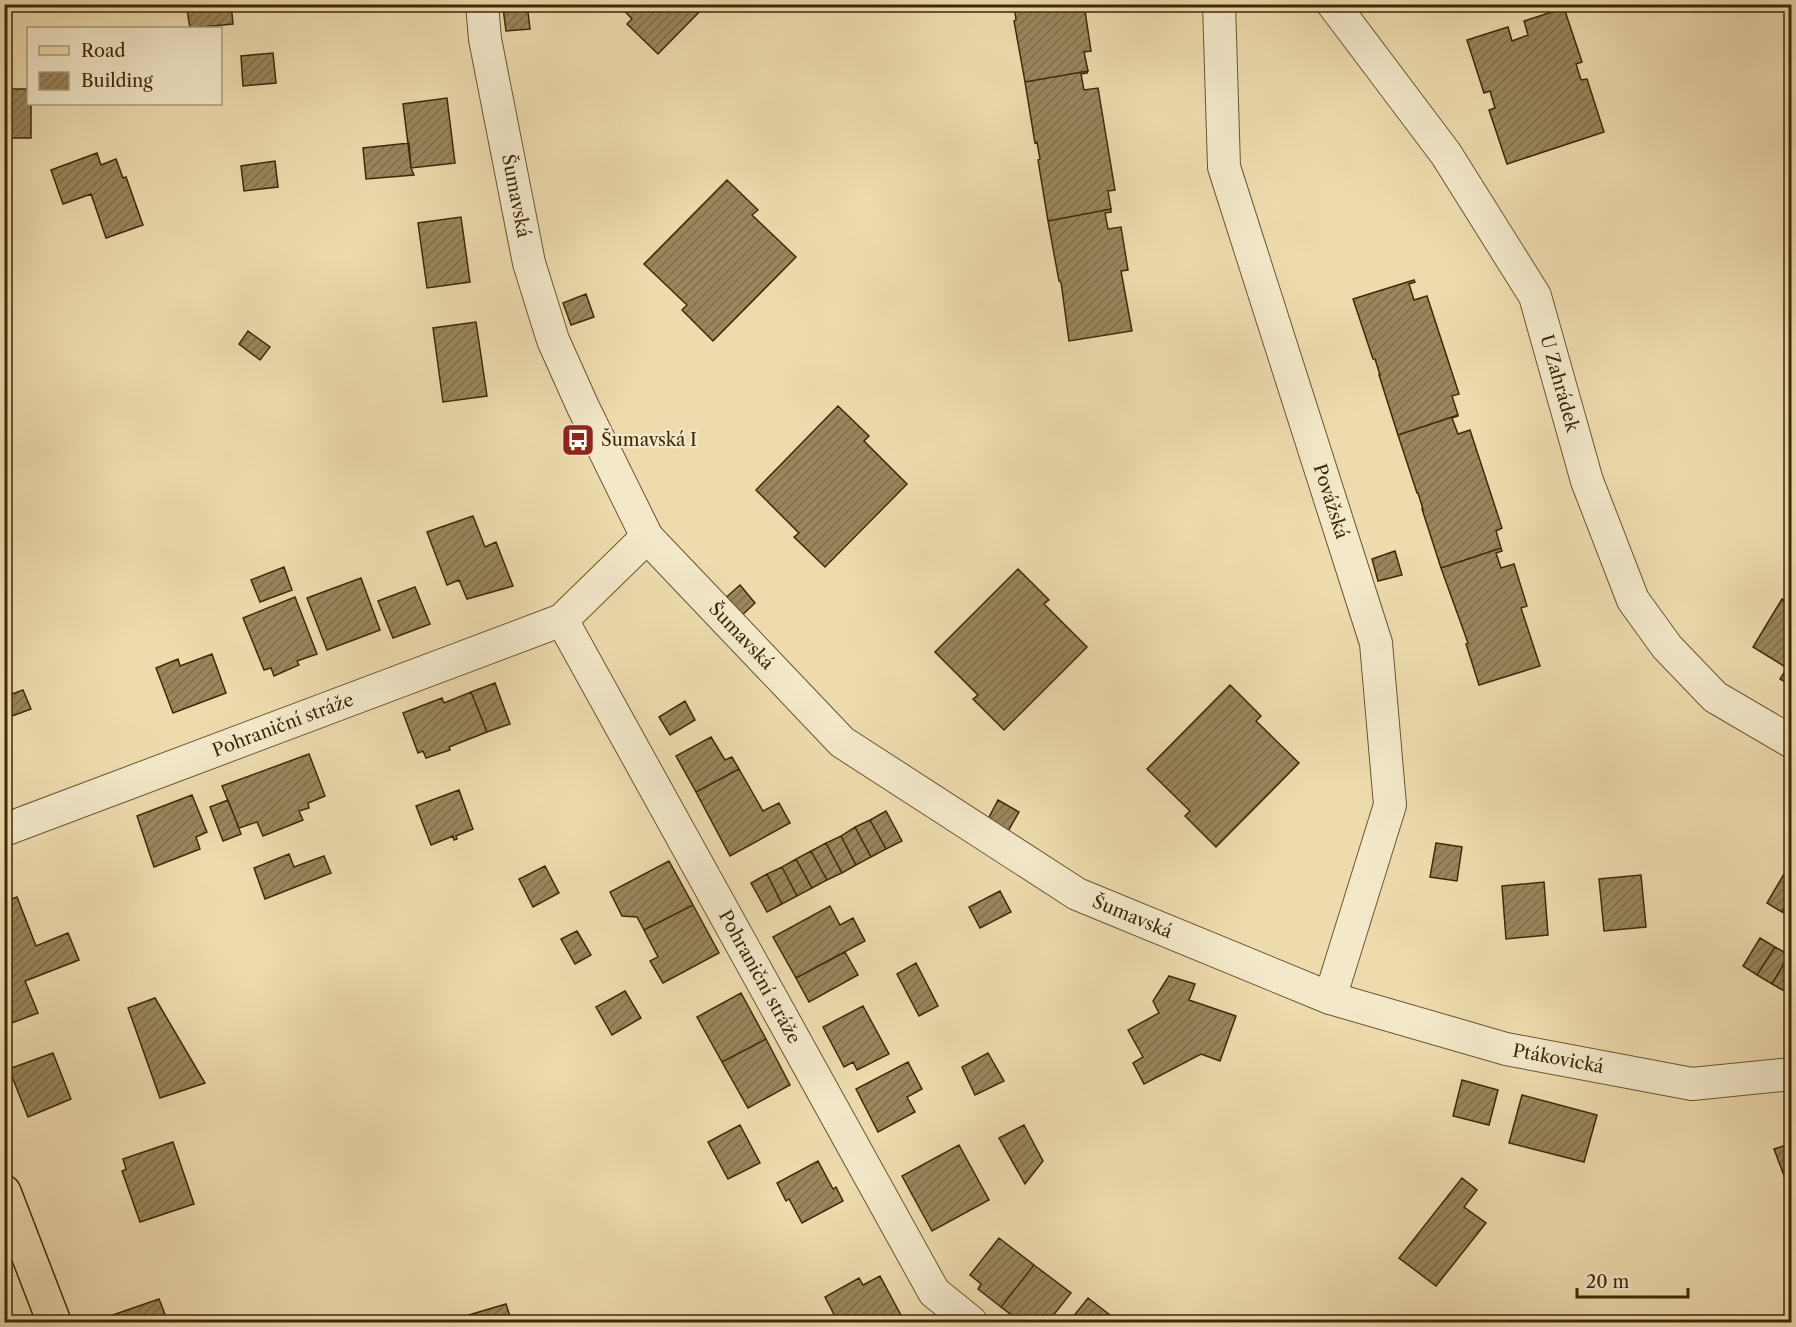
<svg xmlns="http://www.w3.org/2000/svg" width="1796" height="1327" font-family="'Libre Caslon Text',serif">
<defs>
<pattern id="building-hatch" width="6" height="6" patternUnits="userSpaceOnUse" patternTransform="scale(1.5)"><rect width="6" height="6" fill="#99865d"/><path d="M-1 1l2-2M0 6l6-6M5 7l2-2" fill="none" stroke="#7e6e4b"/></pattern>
</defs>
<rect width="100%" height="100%" fill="#eddbae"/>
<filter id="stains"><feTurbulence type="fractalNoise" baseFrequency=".00333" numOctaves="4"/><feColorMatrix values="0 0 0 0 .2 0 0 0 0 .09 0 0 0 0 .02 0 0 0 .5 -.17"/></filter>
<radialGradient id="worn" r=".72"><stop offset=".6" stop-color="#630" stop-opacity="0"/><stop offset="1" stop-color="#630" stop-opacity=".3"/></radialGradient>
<!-- building -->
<path fill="url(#building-hatch)" stroke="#3f2906" stroke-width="1.5" d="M 186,4 L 231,4 L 233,24 L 190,28 Z
M 527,4 L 530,29 L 506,31 L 503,8 Z
M 618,4 L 707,4 L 658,54 L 627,24 L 632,19 Z
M 1014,4 L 1084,4 L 1091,51 L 1084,52 L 1088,71 L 1025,82 L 1014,21 L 1016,20 Z
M 1564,8 L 1582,62 L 1576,64 L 1581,80 L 1587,79 L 1604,132 L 1507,164 L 1489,110 L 1495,108 L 1490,91 L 1484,93 L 1467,40 L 1508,27 L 1512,41 L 1528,35 L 1524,21 Z
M 273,53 L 276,83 L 243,86 L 241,56 Z
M 1088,71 L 1087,73 L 1081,74 L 1084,90 L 1098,88 L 1115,190 L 1108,191 L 1111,209 L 1048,221 L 1038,160 L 1040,159 L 1037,142 L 1035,143 L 1025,82 Z
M 4,89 L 28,89 L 28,104 L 31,104 L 31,138 L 4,138 Z
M 447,98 L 455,163 L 411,168 L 403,104 Z
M 409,143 L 411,168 L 414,175 L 366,179 L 363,148 Z
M 97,153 L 101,165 L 116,159 L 123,178 L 126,177 L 143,225 L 106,238 L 91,194 L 63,204 L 51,170 Z
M 275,161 L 278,187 L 244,191 L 241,166 Z
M 727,180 L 758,210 L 752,215 L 796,257 L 713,341 L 682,310 L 687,305 L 644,264 Z
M 1111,209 L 1111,212 L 1105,213 L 1108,229 L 1121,227 L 1128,270 L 1121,271 L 1132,331 L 1069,341 L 1061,282 L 1059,281 L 1048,221 Z
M 461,217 L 470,282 L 427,288 L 418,223 Z
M 1414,280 L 1415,282 L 1409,284 L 1414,300 L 1427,296 L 1459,394 L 1452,396 L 1458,415 L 1398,435 L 1379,375 L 1380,375 L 1375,359 L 1373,359 L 1353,299 Z
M 586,294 L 594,317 L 571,325 L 563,303 Z
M 476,322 L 487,396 L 443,402 L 433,328 Z
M 248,331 L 270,347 L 260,360 L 239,344 Z
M 838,406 L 869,436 L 864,441 L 907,484 L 825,567 L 794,537 L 799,533 L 756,490 Z
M 1458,415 L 1458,416 L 1452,418 L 1458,434 L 1470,430 L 1502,528 L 1496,531 L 1501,548 L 1441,568 L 1422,509 L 1423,509 L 1418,493 L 1417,493 L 1398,435 Z
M 473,516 L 485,547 L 496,542 L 513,586 L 467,599 L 459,580 L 447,585 L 427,532 Z
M 1501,548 L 1502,551 L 1496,553 L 1501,568 L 1514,564 L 1527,606 L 1521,608 L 1540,666 L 1479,685 L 1466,644 L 1468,643 L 1441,568 Z
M 1395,551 L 1402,575 L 1378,581 L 1372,559 Z
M 284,567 L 292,590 L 260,602 L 251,580 Z
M 1018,569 L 1049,600 L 1044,604 L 1087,647 L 1004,730 L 973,699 L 978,695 L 935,652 Z
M 361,578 L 380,630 L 327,650 L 307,598 Z
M 740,585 L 755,603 L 738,619 L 722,601 Z
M 415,587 L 430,624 L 393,638 L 378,601 Z
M 295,597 L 317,654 L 297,661 L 299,665 L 274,676 L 271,668 L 264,670 L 243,618 Z
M 1782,599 L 1792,605 L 1792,686 L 1780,679 L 1787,668 L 1753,647 Z
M 212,654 L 226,693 L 173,713 L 156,668 L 178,659 L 180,666 Z
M 495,683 L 510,724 L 487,732 L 471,692 Z
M 1230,685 L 1261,716 L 1256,721 L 1299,763 L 1216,847 L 1185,816 L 1190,811 L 1147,769 Z
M 23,690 L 31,709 L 4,719 L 4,697 Z
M 471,692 L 487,732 L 449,747 L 450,750 L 426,758 L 423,751 L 418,753 L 403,713 L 442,698 L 444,703 Z
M 685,701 L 695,720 L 670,735 L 659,717 Z
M 711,737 L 725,760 L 732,757 L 739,769 L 696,792 L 676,756 Z
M 309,754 L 325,796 L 308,803 L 309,808 L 299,811 L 303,820 L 263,836 L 257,822 L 239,828 L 222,786 Z
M 739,769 L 763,811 L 779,803 L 790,823 L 730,856 L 696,792 Z
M 459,790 L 473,829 L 456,836 L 457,839 L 454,840 L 453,836 L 431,845 L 416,806 Z
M 192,795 L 207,832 L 196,837 L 200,849 L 154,867 L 137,816 Z
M 228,800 L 241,834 L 223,841 L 210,807 Z
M 998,800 L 1019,812 L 1007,833 L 987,821 Z
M 886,811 L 902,841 L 886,849 L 870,820 Z
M 870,820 L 886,849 L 871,857 L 855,827 Z
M 855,827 L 871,857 L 856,865 L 841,836 Z
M 841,836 L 856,865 L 842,873 L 826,843 Z
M 826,843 L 842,873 L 827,880 L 811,851 Z
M 1436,843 L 1462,847 L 1457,881 L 1430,877 Z
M 811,851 L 827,880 L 812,888 L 796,859 Z
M 289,854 L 294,867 L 324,856 L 331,873 L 265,899 L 254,868 Z
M 796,859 L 812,888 L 797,896 L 782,867 Z
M 669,861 L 693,905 L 644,930 L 637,917 L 622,916 L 610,892 Z
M 545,866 L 559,893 L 533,907 L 519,879 Z
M 782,867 L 797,896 L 782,904 L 767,874 Z
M 767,874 L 782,904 L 767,912 L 751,883 Z
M 1784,874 L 1792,879 L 1792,895 L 1782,912 L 1767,903 Z
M 1641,875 L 1646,927 L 1604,931 L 1599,879 Z
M 1544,882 L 1548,935 L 1506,939 L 1502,886 Z
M 1000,891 L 1011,912 L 980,928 L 969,907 Z
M 1792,895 L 1792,917 L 1782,912 Z
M 17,897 L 36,946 L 68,933 L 79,960 L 25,981 L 38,1013 L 4,1026 L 4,902 Z
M 693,905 L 719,953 L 663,983 L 650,961 L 658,957 L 644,930 Z
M 830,906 L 840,925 L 853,918 L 865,941 L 796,978 L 773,937 Z
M 577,931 L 591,955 L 575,964 L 561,939 Z
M 1760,938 L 1775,947 L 1757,975 L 1743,966 Z
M 1775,947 L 1789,955 L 1772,984 L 1757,975 Z
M 845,952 L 858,975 L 809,1002 L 796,978 Z
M 1789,955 L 1792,956 L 1792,983 L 1786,992 L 1772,984 Z
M 916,963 L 938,1006 L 919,1016 L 897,974 Z
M 1169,976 L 1195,984 L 1189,1000 L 1236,1016 L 1220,1061 L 1201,1054 L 1144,1084 L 1133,1063 L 1143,1057 L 1128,1030 L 1159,1013 L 1153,1001 Z
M 625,991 L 641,1018 L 612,1035 L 596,1007 Z
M 741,993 L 766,1039 L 722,1062 L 697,1017 Z
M 155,998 L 205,1083 L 160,1098 L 128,1008 Z
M 863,1006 L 889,1054 L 857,1070 L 853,1062 L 844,1067 L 823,1027 Z
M 766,1039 L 790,1085 L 748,1108 L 722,1062 Z
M 53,1053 L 71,1099 L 28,1117 L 9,1069 Z
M 988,1053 L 1004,1081 L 975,1095 L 962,1067 Z
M 908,1062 L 922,1089 L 907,1097 L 915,1112 L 878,1132 L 856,1089 Z
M 1462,1080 L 1498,1090 L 1489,1125 L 1453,1116 Z
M 1522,1095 L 1597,1115 L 1584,1162 L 1509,1143 Z
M 740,1125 L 760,1163 L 728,1179 L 708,1142 Z
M 1024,1125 L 1043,1161 L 1025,1184 L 999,1138 Z
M 173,1142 L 194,1204 L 140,1222 L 122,1171 L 126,1169 L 123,1159 Z
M 1792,1143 L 1792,1197 L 1774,1149 Z
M 959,1145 L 989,1200 L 932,1231 L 902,1176 Z
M 818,1161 L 833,1189 L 836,1187 L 843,1201 L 802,1223 L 789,1199 L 786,1201 L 777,1183 Z
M 1462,1178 L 1477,1190 L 1464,1207 L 1486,1223 L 1436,1286 L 1399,1258 Z
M 999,1238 L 1034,1265 L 1001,1307 L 978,1289 L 981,1284 L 970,1275 Z
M 1034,1265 L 1071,1293 L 1048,1322 L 1021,1322 L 1001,1307 Z
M 880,1276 L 903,1319 L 897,1322 L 838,1322 L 825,1297 L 859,1278 L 863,1285 Z
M 1088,1298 L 1119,1322 L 1069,1322 Z
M 159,1299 L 168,1322 L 105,1322 L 104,1318 Z
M 506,1304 L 512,1322 L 445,1322 Z"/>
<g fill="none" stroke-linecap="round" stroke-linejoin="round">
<defs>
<g id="minor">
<path id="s1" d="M 482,4 L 485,39 L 529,263 L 553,340 L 583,407 L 647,537 L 842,742 L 1077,894 L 1330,998 L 1506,1049 L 1692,1084 L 1792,1074"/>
<path id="s2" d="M 1219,4 L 1224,167 L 1376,643 L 1390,805 L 1330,998"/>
<path id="s3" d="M 1333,4 L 1446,154 L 1535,296 L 1587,481 L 1633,600 L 1667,647 L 1715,697 L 1792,742"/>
<path id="s4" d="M 562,620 L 934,1292 L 971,1322"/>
<path id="s5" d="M 4,830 L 562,620 L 647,537"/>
</g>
<path id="primary" d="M 4,1192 L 54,1322"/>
</defs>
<!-- minor casing -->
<use href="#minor" stroke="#6a5630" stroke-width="34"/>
<!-- primary casing -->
<use href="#primary" stroke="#3f2906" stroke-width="36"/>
<!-- minor -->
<use href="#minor" stroke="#f3e8ca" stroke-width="32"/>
<!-- primary -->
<use href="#primary" stroke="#eddbae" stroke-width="33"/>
</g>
<!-- icons -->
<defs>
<symbol id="bus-square" viewBox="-11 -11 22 22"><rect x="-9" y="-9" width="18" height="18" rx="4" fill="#8f2418" stroke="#f3e8ca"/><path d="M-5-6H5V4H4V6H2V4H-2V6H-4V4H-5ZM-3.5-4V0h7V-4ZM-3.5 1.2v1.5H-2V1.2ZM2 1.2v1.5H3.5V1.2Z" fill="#fff"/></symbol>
</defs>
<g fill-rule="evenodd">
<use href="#bus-square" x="559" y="421" width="38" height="38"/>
</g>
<g text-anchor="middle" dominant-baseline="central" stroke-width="4.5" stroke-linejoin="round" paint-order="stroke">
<!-- street labels -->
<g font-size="18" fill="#3f2906" stroke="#f3e8ca">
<text stroke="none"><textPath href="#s1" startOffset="195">Šumavská</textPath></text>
<text stroke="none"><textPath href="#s3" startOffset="446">U Zahrádek</textPath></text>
<text stroke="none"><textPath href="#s2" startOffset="514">Povážská</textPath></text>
<text stroke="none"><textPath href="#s1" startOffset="699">Šumavská</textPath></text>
<text stroke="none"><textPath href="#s5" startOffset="298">Pohraniční stráže</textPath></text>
<text stroke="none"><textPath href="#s1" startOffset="1185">Šumavská</textPath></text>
<text stroke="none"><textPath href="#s4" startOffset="408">Pohraniční stráže</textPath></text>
<text stroke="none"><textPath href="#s1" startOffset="1635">Ptákovická</textPath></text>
</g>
<!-- poi labels -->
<g font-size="18" fill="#3f2906" stroke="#f3e8ca" text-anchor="start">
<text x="601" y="440">Šumavská I</text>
</g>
</g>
<!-- margin -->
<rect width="1796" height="1327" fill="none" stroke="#eddbae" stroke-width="24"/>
<rect x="6" y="6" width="1784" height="1315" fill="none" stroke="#3f2906" stroke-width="3"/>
<rect x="12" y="12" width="1772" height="1303" fill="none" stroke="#3f2906" stroke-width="1.5"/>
<!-- legend -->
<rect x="27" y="27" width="195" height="78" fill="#f3e8ca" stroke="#ab9c7c" stroke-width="1.5"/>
<rect x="39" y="46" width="30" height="9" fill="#eddbae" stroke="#ab9c7c" stroke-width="1.5"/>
<text x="81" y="57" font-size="18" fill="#3f2906">Road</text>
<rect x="39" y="72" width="30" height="18" fill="url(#building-hatch)" stroke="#ab9c7c" stroke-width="1.5"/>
<text x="81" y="87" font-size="18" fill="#3f2906">Building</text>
<!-- scale -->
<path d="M1577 1288v9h111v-9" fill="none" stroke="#3f2906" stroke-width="3"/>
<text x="1586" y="1288" font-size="18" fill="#3f2906" stroke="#f3e8ca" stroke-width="4.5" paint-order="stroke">20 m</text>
<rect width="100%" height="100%" filter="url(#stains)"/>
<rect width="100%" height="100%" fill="url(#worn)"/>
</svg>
